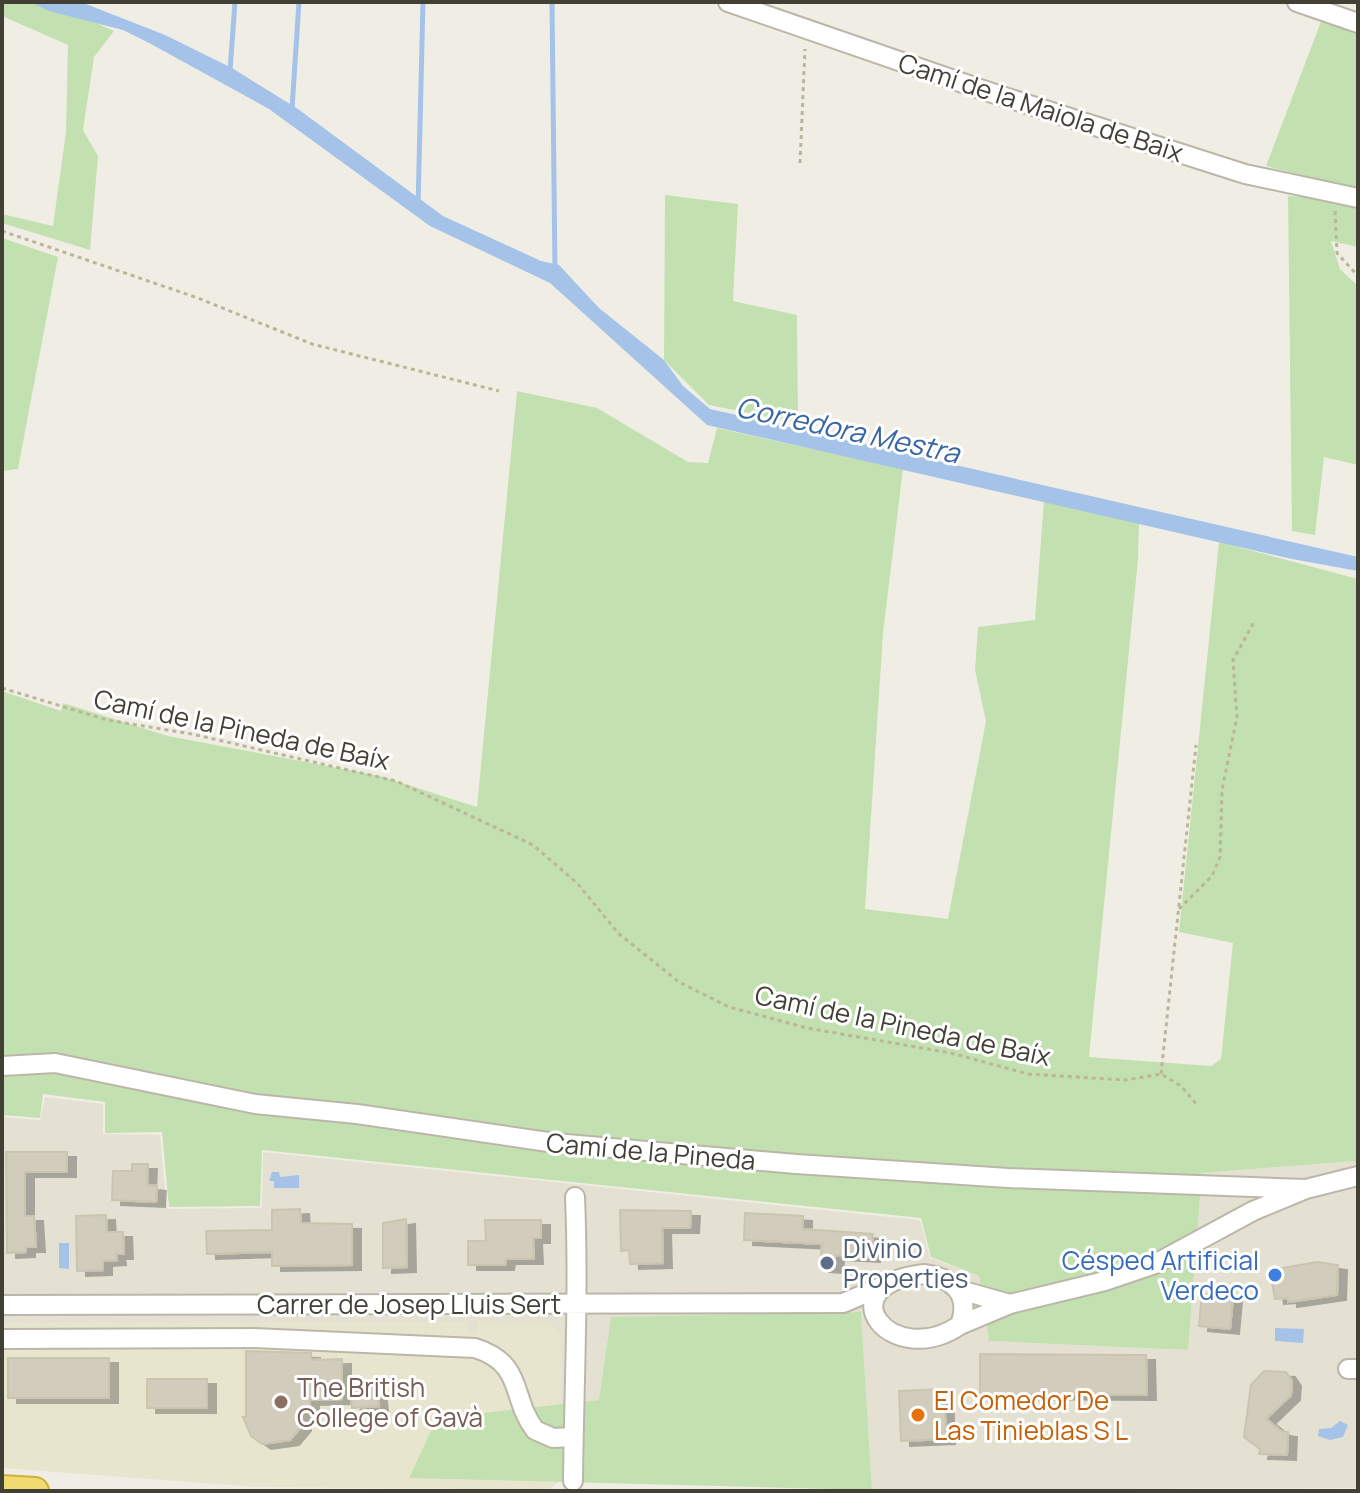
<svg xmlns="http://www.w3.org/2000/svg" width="1360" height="1493" font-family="Manrope,sans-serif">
<defs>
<filter id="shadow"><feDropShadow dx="9" dy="5" stdDeviation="0" flood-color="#0004"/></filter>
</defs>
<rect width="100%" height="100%" fill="#f0eee4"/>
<!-- residential -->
<path fill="#e4e1d3" d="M 45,1097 L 103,1104 L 103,1134 L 160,1135 L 167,1209 L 262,1208 L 263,1152 L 920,1220 L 930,1258 L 979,1276 L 989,1341 L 1188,1350 L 1202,1173 L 1355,1161 L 1358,1164 L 1358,1488 L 872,1490 L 861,1313 L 599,1400 L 2,1464 L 2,1117 L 40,1120 Z"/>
<!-- education -->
<path fill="#e8e5cf" d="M 467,1322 L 468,1333 L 478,1333 L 478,1323 L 550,1323 L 561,1335 L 560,1481 L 549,1490 L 255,1487 L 2,1468 L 2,1323 Z"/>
<!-- green -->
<path fill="#c3e1b0" d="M 2,2 L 51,2 L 114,31 L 94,57 L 83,130 L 98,156 L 90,250 L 2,223 L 2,214 L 53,226 L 66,132 L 68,45 L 2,16 Z
M 1322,19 L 1358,31 L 1358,190 L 1266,166 Z
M 665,195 L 738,204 L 733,301 L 797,315 L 798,423 L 709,405 L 664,360 Z
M 1288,196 L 1358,201 L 1358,247 L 1331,241 L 1340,269 L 1358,286 L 1358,465 L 1324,457 L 1315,535 L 1292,531 Z
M 2,238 L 58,257 L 18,469 L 2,471 Z
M 517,391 L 597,408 L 688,462 L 708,463 L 717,428 L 903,469 L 883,633 L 865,909 L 948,919 L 986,721 L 975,670 L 978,627 L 1035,620 L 1044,500 L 1139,522 L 1138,559 L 1089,1057 L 1211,1066 L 1221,1059 L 1233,943 L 1179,932 L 1219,542 L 1358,579 L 1358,1164 L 1354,1161 L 1202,1173 L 1188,1350 L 989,1341 L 979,1276 L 931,1257 L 921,1218 L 262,1150 L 260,1206 L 169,1207 L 162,1132 L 105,1133 L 105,1102 L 43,1094 L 40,1118 L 2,1115 L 2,691 L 61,711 L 63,703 L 168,736 L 380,776 L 477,807 Z
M 861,1312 L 872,1490 L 409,1478 L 437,1418 L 599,1400 L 611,1317 Z"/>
<!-- water -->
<path fill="#a5c2e9" d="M 30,2 L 81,2 L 165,35 L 232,68 L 298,109 L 443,216 L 541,261 L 559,265 L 599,308 L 664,360 L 683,386 L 710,409 L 1358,557 L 1358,571 L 1292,559 L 707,425 L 550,283 L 430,226 L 269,109 L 151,44 L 123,30 L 49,11 Z
M 272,1172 L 279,1172 L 280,1177 L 299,1175 L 299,1188 L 274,1188 L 274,1181 L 269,1181 Z
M 59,1243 L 69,1243 L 69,1269 L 59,1268 Z
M 1275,1328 L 1304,1329 L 1303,1343 L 1275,1341 Z
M 1340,1421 L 1348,1425 L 1343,1437 L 1330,1440 L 1318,1436 L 1319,1429 L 1331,1428 Z"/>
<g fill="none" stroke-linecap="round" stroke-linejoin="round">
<!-- stream -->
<path stroke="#a5c2e9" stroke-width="5" d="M 552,2 L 555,271
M 230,71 L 235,2
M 292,109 L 299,2
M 418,207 L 423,2"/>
</g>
<!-- building -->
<path fill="#d1ccbb" stroke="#cbc4af" stroke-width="2" filter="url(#shadow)" d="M 6,1152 L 67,1152 L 67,1172 L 25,1172 L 25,1216 L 34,1216 L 36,1247 L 26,1247 L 26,1252 L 7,1253 Z
M 132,1164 L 148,1164 L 147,1185 L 157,1186 L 156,1202 L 112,1200 L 113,1171 L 132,1171 Z
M 300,1209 L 301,1223 L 352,1224 L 352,1265 L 272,1266 L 272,1252 L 207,1254 L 206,1231 L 272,1230 L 272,1210 Z
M 620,1210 L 691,1211 L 690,1228 L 662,1228 L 663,1263 L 630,1264 L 629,1250 L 621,1251 Z
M 745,1213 L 803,1216 L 803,1229 L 873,1234 L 871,1257 L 835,1255 L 834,1268 L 820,1267 L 822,1244 L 744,1240 Z
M 106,1215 L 107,1232 L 123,1232 L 124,1254 L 116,1254 L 117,1260 L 103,1261 L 103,1270 L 77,1271 L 76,1216 Z
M 406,1219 L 407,1267 L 383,1268 L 383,1223 Z
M 485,1220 L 541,1220 L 541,1238 L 533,1238 L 534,1259 L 506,1259 L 505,1265 L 468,1265 L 468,1241 L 486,1241 Z
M 1317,1262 L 1338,1265 L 1337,1295 L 1288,1302 L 1288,1298 L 1275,1299 L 1270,1270 Z
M 1202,1294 L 1233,1297 L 1230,1329 L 1199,1326 Z
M 246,1351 L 311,1353 L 311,1360 L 342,1359 L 342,1399 L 310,1400 L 310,1407 L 302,1407 L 302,1426 L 290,1440 L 262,1444 L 251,1436 L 243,1417 L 246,1417 Z
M 980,1354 L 1146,1355 L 1147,1395 L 980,1394 Z
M 8,1358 L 109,1358 L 109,1398 L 8,1398 Z
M 1264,1371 L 1286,1372 L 1292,1381 L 1291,1395 L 1266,1419 L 1281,1431 L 1288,1432 L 1287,1455 L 1259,1454 L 1260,1449 L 1244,1437 L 1251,1385 Z
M 147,1379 L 207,1379 L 207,1408 L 147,1408 Z
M 377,1387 L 379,1406 L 352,1408 L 350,1388 Z
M 944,1389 L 946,1439 L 901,1441 L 899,1391 Z"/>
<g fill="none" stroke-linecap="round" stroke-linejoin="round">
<defs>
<path id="minor" d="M 728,2 L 983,90 L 1245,174 L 1358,198
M 1297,2 L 1358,23
M 2,1066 L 55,1063 L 255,1104 L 357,1114 L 555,1143 L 796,1164 L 1008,1178 L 1306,1189
M 924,1274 C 954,1278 971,1295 960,1325 C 891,1372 824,1285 924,1274 Z
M 960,1290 L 1010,1304
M 2,1305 L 843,1303 L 881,1287
M 960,1325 L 1010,1304 L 1105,1281 L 1155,1264 L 1253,1211 L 1306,1189 L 1358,1176
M 2,1339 L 254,1338 L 475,1348 C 525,1364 510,1397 535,1430 L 553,1438 L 573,1437
M 1348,1369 L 1358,1369
M 573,1481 C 574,1386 579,1292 575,1197"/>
<path id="highway" d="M 2,1489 L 35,1491"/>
</defs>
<!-- minor casing -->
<use href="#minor" stroke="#bbb7a8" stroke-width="22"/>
<!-- highway casing -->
<use href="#highway" stroke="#ceb040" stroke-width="30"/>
<!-- path -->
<path stroke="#bbb59a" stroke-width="3" stroke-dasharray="4 4" stroke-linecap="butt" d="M 800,163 L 805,49
M 1335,211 L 1337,253 L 1358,276
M 2,231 L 198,298 L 312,344 L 499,391
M 2,688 L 107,720 L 192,734 L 396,781 L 533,845 L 577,883 L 618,933 L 679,982 L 729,1007 L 807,1028 L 951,1053 L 1028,1074 L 1126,1080 L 1161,1074 L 1181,1086 L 1198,1106
M 1179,909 L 1212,876 L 1220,857 L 1222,790 L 1237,717 L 1233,660 L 1254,622
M 1161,1074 L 1196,745"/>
<!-- minor -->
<use href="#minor" stroke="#fff" stroke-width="18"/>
<!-- highway -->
<use href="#highway" stroke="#f1da6f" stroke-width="26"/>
</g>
<!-- markers -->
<circle fill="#5c6f8a" stroke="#fff" stroke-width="3" cx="827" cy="1263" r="8"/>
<circle fill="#3f7fe0" stroke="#fff" stroke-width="3" cx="1275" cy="1275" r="8"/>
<circle fill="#8d6e63" stroke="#fff" stroke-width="3" cx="281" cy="1402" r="8"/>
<circle fill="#e8710a" stroke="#fff" stroke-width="3" cx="918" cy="1415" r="8"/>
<g text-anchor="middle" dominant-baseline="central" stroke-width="6" stroke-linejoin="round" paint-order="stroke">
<!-- street labels -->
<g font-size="26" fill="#423f35" stroke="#fff">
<text transform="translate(1041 107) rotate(18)">Camí de la Maiola de Baix</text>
<text transform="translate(242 729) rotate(12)">Camí de la Pineda de Baíx</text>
<text transform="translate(903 1025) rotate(12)">Camí de la Pineda de Baíx</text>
<text transform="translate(651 1151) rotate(5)">Camí de la Pineda</text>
<text x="409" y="1304">Carrer de Josep Lluis Sert</text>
</g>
<!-- service labels -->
<g font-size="26" fill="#4e5e75" stroke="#fff" text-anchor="start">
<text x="843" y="1248">Divinio<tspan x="843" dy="30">Properties</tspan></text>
</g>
<!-- shop labels -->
<g font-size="26" fill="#366cbe" stroke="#fff" text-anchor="end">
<text x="1259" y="1260">Césped Artificial<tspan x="1259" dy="30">Verdeco</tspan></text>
</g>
<!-- education labels -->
<g font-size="26" fill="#785e54" stroke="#fff" text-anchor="start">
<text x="297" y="1387">The British<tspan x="297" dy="30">College of Gavà</tspan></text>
</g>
<!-- food labels -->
<g font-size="26" fill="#c56008" stroke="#fff" text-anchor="start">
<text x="934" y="1400">El Comedor De<tspan x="934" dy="30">Las Tinieblas S L</tspan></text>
</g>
<!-- water labels -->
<g font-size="28" font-style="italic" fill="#3865a3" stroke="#fff">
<text transform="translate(848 429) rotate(12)">Corredora Mestra</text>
</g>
</g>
<!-- border -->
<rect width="1360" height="1493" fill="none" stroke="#423f35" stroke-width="8"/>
</svg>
